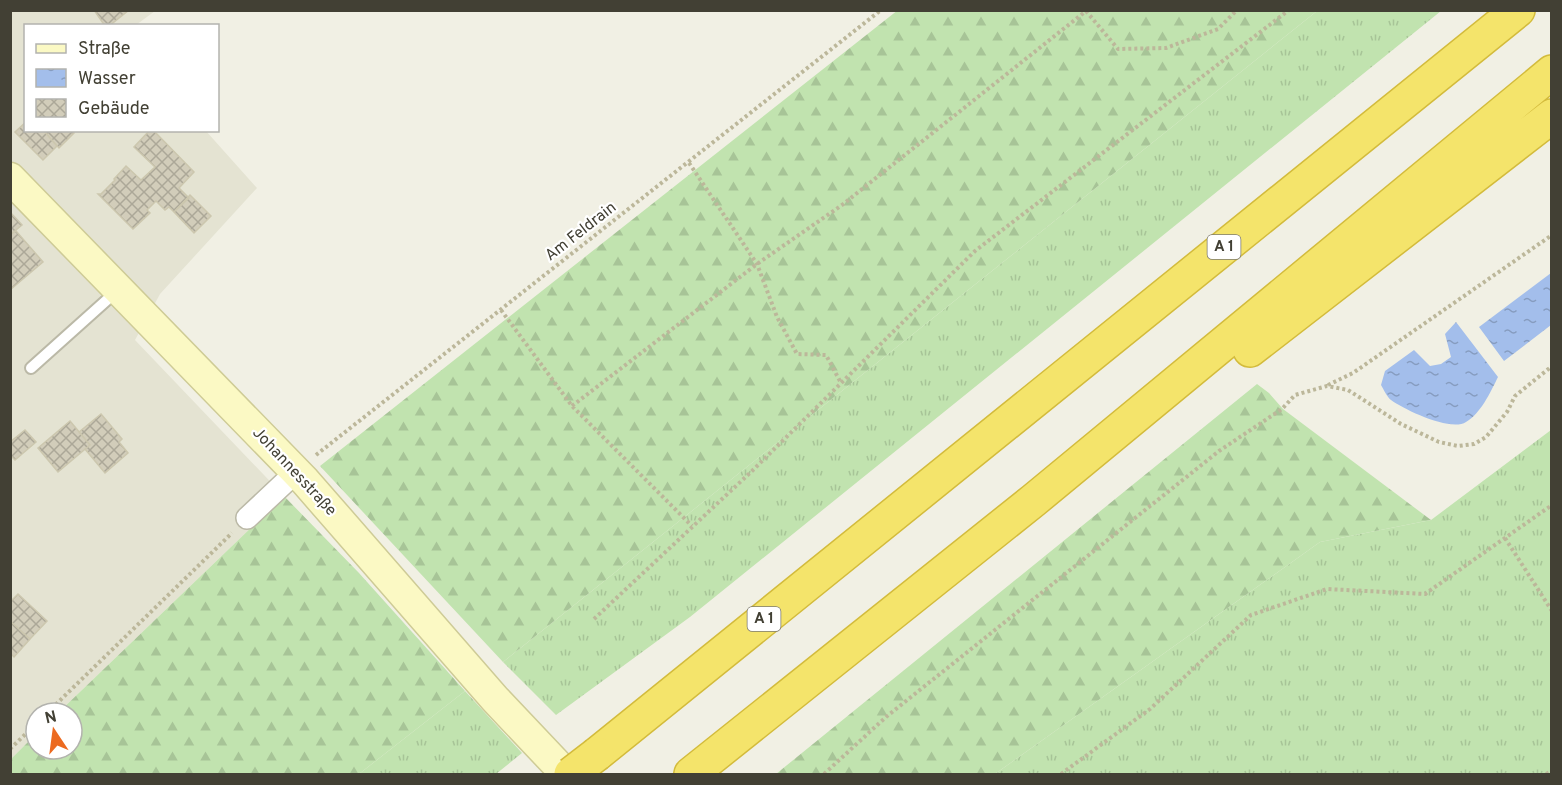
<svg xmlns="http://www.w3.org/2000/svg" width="1562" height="785" font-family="Overpass,sans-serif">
<defs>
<pattern id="grass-tufts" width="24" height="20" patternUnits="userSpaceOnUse" patternTransform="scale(1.5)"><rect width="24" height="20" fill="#c1e3af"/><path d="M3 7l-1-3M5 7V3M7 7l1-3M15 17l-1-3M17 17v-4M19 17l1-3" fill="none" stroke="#a7c497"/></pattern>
<pattern id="forest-firs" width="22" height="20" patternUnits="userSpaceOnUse" patternTransform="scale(1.5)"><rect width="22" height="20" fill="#c1e3af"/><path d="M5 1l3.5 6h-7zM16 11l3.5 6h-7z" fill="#a7c497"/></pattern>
<pattern id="water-ripples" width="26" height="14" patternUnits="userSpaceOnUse" patternTransform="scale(1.5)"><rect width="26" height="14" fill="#a3beeb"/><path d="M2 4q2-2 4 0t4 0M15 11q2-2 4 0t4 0" fill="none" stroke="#869cbf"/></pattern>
<pattern id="building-cross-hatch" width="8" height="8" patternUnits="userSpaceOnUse" patternTransform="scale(1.5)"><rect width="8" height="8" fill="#d2cdba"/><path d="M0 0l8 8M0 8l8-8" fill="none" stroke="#aca898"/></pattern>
</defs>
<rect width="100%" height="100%" fill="#f1f0e4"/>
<!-- residential -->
<path fill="#e4e3d2" d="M 11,11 L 155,11 L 136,25 L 26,26 L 26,130 L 206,131 L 257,188 L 160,294 L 135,340 L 284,496 L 58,713 L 36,713 L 36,734 L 11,759 Z"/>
<!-- grass -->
<path fill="url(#grass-tufts)" d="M 1317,11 L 1441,11 L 690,617 L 556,715 L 503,662 Z
M 1551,430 L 1551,774 L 995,774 L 1320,542 L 1431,520 Z
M 465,691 L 522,753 L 496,774 L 359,774 Z"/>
<!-- forest -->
<path fill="url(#forest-firs)" d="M 898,10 L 1317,11 L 503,662 L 320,466 Z
M 1257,384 L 1269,393 L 1283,409 L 1431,520 L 1320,542 L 995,774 L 776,774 Z
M 284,496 L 359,573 L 465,691 L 359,774 L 11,774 L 11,759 L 36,734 L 36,749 L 72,749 L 72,713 L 58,713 Z"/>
<!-- water -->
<path fill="url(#water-ripples)" d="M 1551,273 L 1551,325 L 1504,361 L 1479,327 Z
M 1456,322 L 1498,377 C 1490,393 1481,413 1466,422 C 1451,432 1405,410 1391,400 C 1387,397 1384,390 1381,385 L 1385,371 L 1414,350 L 1430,366 L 1441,364 L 1451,357 L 1445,334 Z"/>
<!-- building -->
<path fill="url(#building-cross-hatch)" stroke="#ccc7ae" stroke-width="1.5" d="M 94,10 L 129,10 L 109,26 L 105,26 Z
M 26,122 L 26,130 L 43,130 L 57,146 L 43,160 L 15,132 Z
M 43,130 L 71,130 L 74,133 L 59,148 Z
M 150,130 L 153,130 L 194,172 L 179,188 L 189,198 L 174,212 L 169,207 L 165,210 L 156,201 L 147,210 L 150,213 L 133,229 L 98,194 L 101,194 L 115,180 L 114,179 L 126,166 L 141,180 L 155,167 L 134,147 Z
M 190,195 L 211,216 L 194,233 L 174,212 Z
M 10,212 L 22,225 L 10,235 Z
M 16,231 L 43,262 L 10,290 L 10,235 Z
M 101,414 L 122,439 L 119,442 L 128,453 L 105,473 L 85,449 L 90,445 L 79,432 Z
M 70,421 L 90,445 L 58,472 L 38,448 Z
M 25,430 L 36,442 L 15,460 L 10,455 L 10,442 Z
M 18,594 L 47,621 L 30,639 L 10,621 L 10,602 Z
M 10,621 L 30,639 L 14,657 L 10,653 Z"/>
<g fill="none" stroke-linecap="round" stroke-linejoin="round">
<defs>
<path id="service" d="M 31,368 L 118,290"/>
<path id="minor" d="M 247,518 L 296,472"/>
<path id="secondary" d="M 10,178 L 305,481 L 495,699 L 566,774"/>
<path id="motorway" d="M 1250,350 L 1552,116
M 597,754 L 1518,10
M 691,774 L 1034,500 L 1552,72"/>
</defs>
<!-- service casing -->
<use href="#service" stroke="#bbb9a7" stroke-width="14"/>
<!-- minor casing -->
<use href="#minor" stroke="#bbb9a7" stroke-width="24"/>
<!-- secondary casing -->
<use href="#secondary" stroke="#cecb96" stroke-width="33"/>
<!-- motorway casing -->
<use href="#motorway" stroke="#d3bb3c" stroke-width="36"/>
<!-- path -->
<path stroke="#bcb79a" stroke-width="4" stroke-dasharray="3 3" stroke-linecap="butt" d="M 1086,11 L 1118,49 L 1166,48 L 1218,29 L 1237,10
M 689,163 L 757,264 L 777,317 L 797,354 L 826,355 L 841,383
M 501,310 L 572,406 L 692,526
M 1328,385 L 1353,373 L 1552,235
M 572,406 L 757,264 L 842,205 L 1086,11
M 316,455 L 881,10
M 1505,538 L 1552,611
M 594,619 L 752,471 L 975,251 L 1289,10
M 47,713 L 232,533
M 10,749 L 36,724
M 824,774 L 886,717 L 1219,451 L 1282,409 L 1295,395 L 1327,386 L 1348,390 L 1401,424 L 1439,442 L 1458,446 L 1474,444 L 1486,437 L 1507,412 L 1515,396 L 1552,366
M 1061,774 L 1150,709 L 1251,615 L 1327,589 L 1425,594 L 1552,505
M 1546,774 L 1552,771"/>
<!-- service -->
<use href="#service" stroke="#fff" stroke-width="10"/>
<!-- minor -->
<use href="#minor" stroke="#fff" stroke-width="21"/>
<!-- secondary -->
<use href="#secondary" stroke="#fbf9c4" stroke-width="30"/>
<!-- motorway -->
<use href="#motorway" stroke="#f4e46b" stroke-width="33"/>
<defs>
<path id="motorway-bridge" d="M 571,774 L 597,754"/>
</defs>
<!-- motorway-bridge casing -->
<use href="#motorway-bridge" stroke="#d3bb3c" stroke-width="36" stroke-linecap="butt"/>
<!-- motorway-bridge -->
<use href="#motorway-bridge" stroke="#f4e46b" stroke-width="33"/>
</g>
<g text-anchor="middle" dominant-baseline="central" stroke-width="4.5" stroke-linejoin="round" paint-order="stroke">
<!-- shield labels -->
<g fill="#fff" stroke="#7b7971" stroke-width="1.5">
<rect x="1207.5" y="235" width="33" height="24" rx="4.5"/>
<rect x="747.5" y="607" width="33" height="24" rx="4.5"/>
</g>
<g font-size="15" font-weight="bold" fill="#424034">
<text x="1224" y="247">A 1</text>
<text x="764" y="619">A 1</text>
</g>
<!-- street labels -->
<g font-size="16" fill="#424034" stroke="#fff">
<text transform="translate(581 232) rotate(-38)">Am Feldrain</text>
<text transform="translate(294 472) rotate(47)">Johannesstraße</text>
</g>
</g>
<!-- border -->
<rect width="1562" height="785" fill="none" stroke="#424034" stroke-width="24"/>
<!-- legend -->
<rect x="24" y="24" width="195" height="108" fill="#ffffff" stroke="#b3b3ae" stroke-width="1.5"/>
<rect x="36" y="44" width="30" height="9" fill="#fbf9c4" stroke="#b3b3ae" stroke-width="1.5"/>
<text x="78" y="54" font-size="18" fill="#424034">Straße</text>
<rect x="36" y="69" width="30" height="18" fill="url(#water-ripples)" stroke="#b3b3ae" stroke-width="1.5"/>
<text x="78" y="84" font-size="18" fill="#424034">Wasser</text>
<rect x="36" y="99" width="30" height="18" fill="url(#building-cross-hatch)" stroke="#b3b3ae" stroke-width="1.5"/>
<text x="78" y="114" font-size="18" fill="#424034">Gebäude</text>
<!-- north arrow -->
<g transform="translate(54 731) rotate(347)"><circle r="28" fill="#ffffff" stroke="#b3b3ae" stroke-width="1.5"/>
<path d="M0-4.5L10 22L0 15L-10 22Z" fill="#ec6a20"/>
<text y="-9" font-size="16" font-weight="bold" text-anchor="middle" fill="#424034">N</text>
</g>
</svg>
